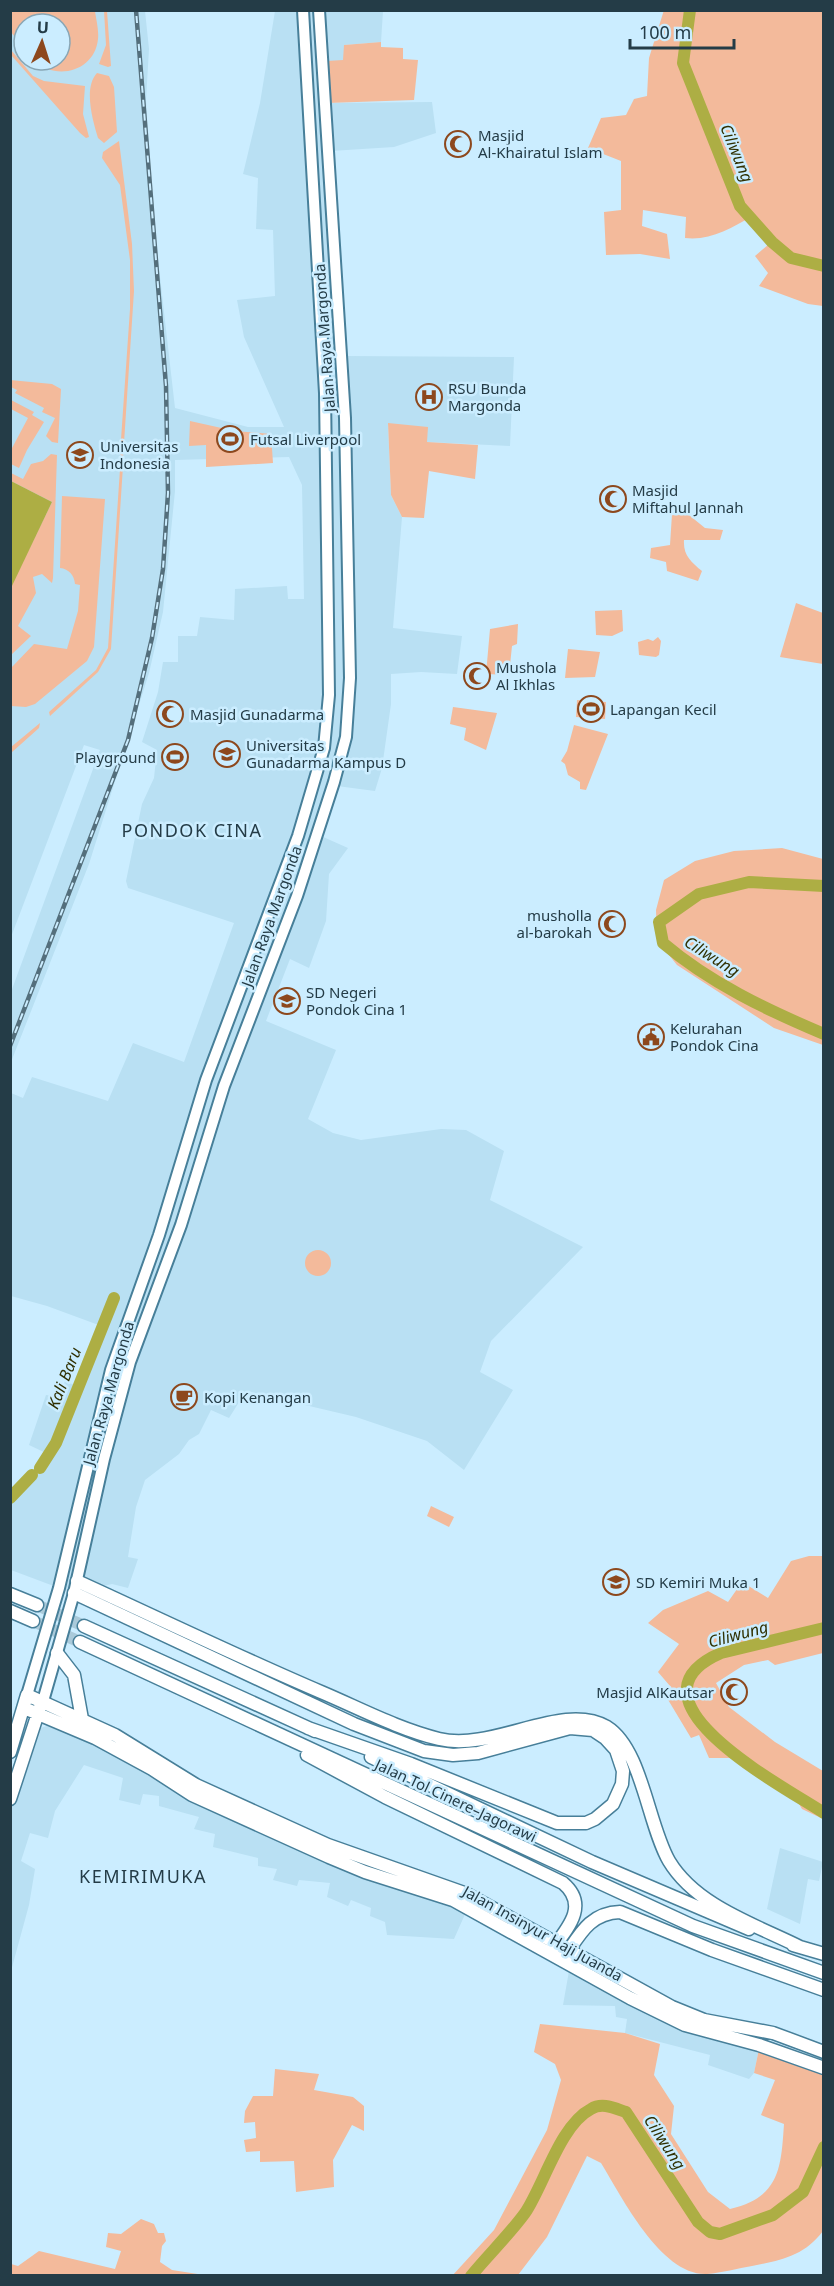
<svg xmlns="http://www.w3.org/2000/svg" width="834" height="2286" font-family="'Noto Sans',sans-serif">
<rect width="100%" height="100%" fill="#cbedff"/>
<!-- built -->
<path fill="#b9e0f3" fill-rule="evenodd" d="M 11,11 L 145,11 L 149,49 L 146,100 L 152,207 L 175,408 L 248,427 L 284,427 L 244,337 L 237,300 L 275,296 L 273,230 L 256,229 L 258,178 L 243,174 L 260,103 L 275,11 L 383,11 L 381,42 L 344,45 L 344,60 L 328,103 L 432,102 L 436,133 L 394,147 L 331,151 L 346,356 L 514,357 L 510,446 L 427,442 L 388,424 L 391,495 L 402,517 L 393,628 L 462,636 L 457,674 L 421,672 L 391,674 L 391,704 L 382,768 L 375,791 L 337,786 L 321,836 L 348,848 L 329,874 L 326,921 L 309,968 L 290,959 L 266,1021 L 336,1050 L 308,1119 L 333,1133 L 361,1140 L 441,1129 L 466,1130 L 504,1151 L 490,1200 L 583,1247 L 491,1341 L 480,1372 L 513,1390 L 464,1470 L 427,1441 L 356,1417 L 246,1391 L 229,1418 L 211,1410 L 199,1434 L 189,1440 L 179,1454 L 145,1480 L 136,1507 L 128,1557 L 138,1559 L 128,1588 L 112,1584 L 98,1587 L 91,1600 L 11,1570 L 11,1497 L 48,1454 L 29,1445 L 46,1395 L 59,1397 L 65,1381 L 79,1387 L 104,1327 L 47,1306 L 11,1296 L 11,1093 L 23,1098 L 32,1077 L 108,1101 L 133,1043 L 184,1062 L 234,923 L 128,888 L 126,881 L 142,804 L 154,778 L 157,750 L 142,742 L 158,692 L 163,662 L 178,662 L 178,636 L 197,636 L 200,617 L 234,620 L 235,589 L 287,586 L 288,599 L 304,599 L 302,485 L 289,457 L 175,460 L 175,491 L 163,612 L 149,673 L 89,864 L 11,1062 L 11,992 L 100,750 L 84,745 L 11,937 ZM 24,24 L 60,24 L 60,60 L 24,60 Z
M 47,1726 L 93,1744 L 219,1810 L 439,1897 L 466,1912 L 454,1939 L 387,1935 L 385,1922 L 370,1916 L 371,1908 L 351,1900 L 348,1906 L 327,1897 L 330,1883 L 299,1880 L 297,1886 L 273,1880 L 277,1869 L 258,1866 L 258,1858 L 213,1847 L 215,1834 L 194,1829 L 199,1817 L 159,1806 L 159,1796 L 143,1794 L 140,1805 L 119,1800 L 123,1778 L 84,1765 L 55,1811 L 48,1838 L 30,1833 L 21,1861 L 35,1869 L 29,1905 L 11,1971 L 11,1811 L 37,1729 Z
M 780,1848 L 823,1862 L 819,1881 L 808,1879 L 800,1924 L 767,1909 Z
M 569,1971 L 759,2049 L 754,2073 L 749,2079 L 708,2065 L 710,2055 L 625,2033 L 627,2019 L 616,2017 L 615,2006 L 563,2005 Z"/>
<!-- green -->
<path fill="#f3ba9b" d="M 664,10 L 823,11 L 823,306 L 808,304 L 759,286 L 768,273 L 755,256 L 775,239 L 751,217 C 731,228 710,241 685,238 L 686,217 L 643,210 L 642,226 L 667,234 L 670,259 L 640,254 L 606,255 L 604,212 L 621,210 L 621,161 L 588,148 L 601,118 L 626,115 L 634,99 L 647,96 L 649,58 Z
M 10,11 L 95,11 C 96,19 99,30 98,39 C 95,71 56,82 34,60 L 60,60 L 60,24 L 24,24 L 24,49 L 11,32 Z
M 104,11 L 107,11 L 111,66 L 108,67 L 99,64 L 106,45 Z
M 381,42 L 381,47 L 403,48 L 403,59 L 418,60 L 414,100 L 328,103 L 327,61 L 343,60 L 344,45 Z
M 11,50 L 33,76 L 44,81 L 85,86 L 83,114 L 89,137 L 86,138 L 80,133 L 11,55 Z
M 97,73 L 109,76 L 114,87 L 117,132 L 104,143 L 98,138 C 93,121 83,88 97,73 Z
M 119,141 L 132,244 L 134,291 L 123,458 L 120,454 L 130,309 L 130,260 L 120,185 L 102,158 L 103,152 Z
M 10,380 L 52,384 L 61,389 L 58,443 L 52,442 L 46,436 L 55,418 L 42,412 L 44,408 L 15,393 L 17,390 L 11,387 Z
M 11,400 L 34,412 L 32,415 L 44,422 L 27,450 L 19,468 L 11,464 L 11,450 L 28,418 L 11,409 Z
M 190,421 L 235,431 L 271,434 L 273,463 L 206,467 L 206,445 L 189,446 Z
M 388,423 L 428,427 L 427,442 L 478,445 L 475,479 L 429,471 L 424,518 L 402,517 L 391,495 Z
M 51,454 L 57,455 L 53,578 L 52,583 L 42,574 L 33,577 L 36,593 L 18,626 L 31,636 L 11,655 L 10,588 L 52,502 L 11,481 L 11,473 L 23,479 L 31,464 L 43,461 Z
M 123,466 L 111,649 L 98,672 L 50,716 L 49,712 L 96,670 L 108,648 L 120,469 Z
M 62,496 L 105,499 L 94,647 L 87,661 L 35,704 L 26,707 L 11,706 L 11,668 L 34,644 L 67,649 L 78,611 L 80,585 L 75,584 C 74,575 69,569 60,568 Z
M 684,511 L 705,528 L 723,530 L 720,540 L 684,540 C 683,555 691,562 702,571 L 698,581 L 667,571 L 666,562 L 650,558 L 651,548 L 670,545 L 672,514 Z
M 796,603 L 823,613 L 823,664 L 780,657 Z
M 622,610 L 623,631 L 612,636 L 596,635 L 595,611 Z
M 518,624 L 517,644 L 512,646 L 509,675 L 486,674 L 490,629 Z
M 658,637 L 661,641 L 659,655 L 656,657 L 639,655 L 638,642 L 648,639 L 653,641 Z
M 568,649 L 600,652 L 595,677 L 565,678 Z
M 577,700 L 606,702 L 605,719 L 576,717 Z
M 453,707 L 497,713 L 486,750 L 464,740 L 466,728 L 450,724 Z
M 40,723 L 39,728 L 11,753 L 11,747 Z
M 574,725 L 608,734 L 586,790 L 580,789 L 580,782 L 568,775 L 565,764 L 561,761 L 567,751 Z
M 782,848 L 823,859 L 823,1045 L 774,1028 L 677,965 L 657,940 L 656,910 L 664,880 L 695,861 L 734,851 Z
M305 1263a13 13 0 1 1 26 0a13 13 0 1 1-26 0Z
M 431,1506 L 454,1517 L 449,1527 L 427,1516 Z
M 809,1556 L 823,1556 L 823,1653 L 775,1665 L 768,1660 L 744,1665 L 716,1683 L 729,1707 L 775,1742 L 823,1771 L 823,1819 L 802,1809 L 795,1797 L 730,1758 L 709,1758 L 699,1735 L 691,1738 L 667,1698 L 670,1686 L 658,1672 L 679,1644 L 648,1623 L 663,1610 L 708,1591 L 728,1602 L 742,1582 L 768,1598 L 791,1561 Z
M 540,2024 L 625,2033 L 660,2044 L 654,2075 L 674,2106 L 671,2134 L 708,2192 L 730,2209 C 780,2197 781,2168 784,2124 L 761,2115 L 775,2080 L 754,2073 L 759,2049 L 823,2073 L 823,2231 C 804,2256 782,2260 752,2266 C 738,2268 722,2273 707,2274 C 661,2276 622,2197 601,2163 L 587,2156 L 547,2237 L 518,2275 L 452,2276 L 494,2230 L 547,2130 L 561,2080 L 555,2064 L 534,2052 Z
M 275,2069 L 319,2074 L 314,2090 L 353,2097 L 364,2106 L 364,2131 L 352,2125 L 333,2160 L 334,2187 L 296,2192 L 294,2161 L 260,2162 L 260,2151 L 246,2152 L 244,2140 L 256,2138 L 255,2122 L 244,2123 L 245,2111 L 253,2096 L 273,2096 Z
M 141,2219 L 154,2224 L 158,2233 L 164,2233 L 166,2241 L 162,2246 L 160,2262 L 172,2270 L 204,2275 L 11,2275 L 11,2264 L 18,2266 L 39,2251 L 115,2269 L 121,2251 L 106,2247 L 108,2233 L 121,2234 Z"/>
<!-- water -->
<path fill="#adae44" d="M 11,481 L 52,502 L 11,588 Z"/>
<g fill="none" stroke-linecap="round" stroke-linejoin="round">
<!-- river -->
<path stroke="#adae44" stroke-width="12" d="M 690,10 L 683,63 L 740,206 L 772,242 L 791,258 L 824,266
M 824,886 L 749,882 L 699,894 L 659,922 L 663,943 C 710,983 767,1010 824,1034
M 40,1468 L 56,1443 L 114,1298
M 10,1498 L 32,1475
M 824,1628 L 721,1653 C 615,1699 785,1787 824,1813
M 471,2276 C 488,2255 509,2235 525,2213 C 544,2185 560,2125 591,2109 C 602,2102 614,2108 626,2112 L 698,2222 L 710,2232 L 720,2234 L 773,2215 L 803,2192 L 824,2147"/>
<!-- highway-tunnel -->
<path stroke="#aacada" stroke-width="12" stroke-dasharray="12 6" stroke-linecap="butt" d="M 37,1605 L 84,1626
M 33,1621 L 80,1642"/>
<defs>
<path id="primary" d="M 27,1695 L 59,1588 L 111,1370 L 159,1235 L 206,1080 L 298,836 L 324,748 L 329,695 L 325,393 L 303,10
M 43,1701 L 74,1593 L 104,1459 L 130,1362 L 181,1225 L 224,1086 L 297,896 L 334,782 L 346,737 L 350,678 L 345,418 L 319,10"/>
<path id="highway" d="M 77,1581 C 158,1618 239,1657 321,1692 C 359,1708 398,1729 439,1739 C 494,1752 562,1701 607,1727 C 642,1749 648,1825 669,1861 C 696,1906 756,1925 800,1947
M 74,1593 L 354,1724 L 424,1751 L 453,1755 L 478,1753 L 570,1728 L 593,1730 L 605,1738 L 616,1750 L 623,1771 L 622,1784 L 613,1804 L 595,1819 L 586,1823 L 557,1823 L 411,1764 L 308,1728
M 10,1594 L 37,1605
M 10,1611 L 33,1621
M 84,1626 L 315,1731
M 80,1642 L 693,1926 L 824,1973
M 57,1653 L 74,1675 L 82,1719
M 24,1708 L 95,1738 L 152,1769 L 192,1795 L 329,1857 L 365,1872 L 453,1900 L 630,1998 L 685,2025 L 759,2045 L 824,2068
M 10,1752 L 27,1695 L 115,1735 L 196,1785 L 328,1845 L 467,1894 L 672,2007 L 704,2020 L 773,2033 L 824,2052
M 307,1755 L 385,1797 L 563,1883 C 589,1905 568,1928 552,1949
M 371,1757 L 592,1862 L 749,1929
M 10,1799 L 40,1707
M 793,1945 L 824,1954
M 565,1956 C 580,1934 590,1913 620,1912 L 712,1950 L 824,1990"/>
</defs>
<!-- primary casing -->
<use href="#primary" stroke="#477f99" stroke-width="14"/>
<!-- highway casing -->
<use href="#highway" stroke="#477f99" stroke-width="15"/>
<!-- primary -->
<use href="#primary" stroke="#fff" stroke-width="10"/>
<!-- highway -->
<use href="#highway" stroke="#fff" stroke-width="12"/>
<defs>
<path id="rail" d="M 10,1046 L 128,740 L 152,638 L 163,569 L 168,493 L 166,386 L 136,10"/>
</defs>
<!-- rail casing -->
<use href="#rail" stroke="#546f7c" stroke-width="4.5"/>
<!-- rail -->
<use href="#rail" stroke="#cbedff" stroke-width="2" stroke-dasharray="7" stroke-linecap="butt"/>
</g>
<!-- icons -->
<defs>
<symbol id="mosque-ring" viewBox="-11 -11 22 22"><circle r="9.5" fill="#cbedff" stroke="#8d481d" stroke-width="1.5"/><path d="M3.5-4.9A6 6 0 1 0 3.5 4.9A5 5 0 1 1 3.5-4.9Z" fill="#8d481d"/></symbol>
<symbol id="hospital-ring" viewBox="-11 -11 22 22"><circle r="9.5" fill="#cbedff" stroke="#8d481d" stroke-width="1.5"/><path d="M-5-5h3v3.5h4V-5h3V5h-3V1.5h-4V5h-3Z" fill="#8d481d"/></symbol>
<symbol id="stadium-ring" viewBox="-11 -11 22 22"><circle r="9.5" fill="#cbedff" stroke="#8d481d" stroke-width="1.5"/><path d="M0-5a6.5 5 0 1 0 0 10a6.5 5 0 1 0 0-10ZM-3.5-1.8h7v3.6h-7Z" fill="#8d481d"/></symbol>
<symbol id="university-ring" viewBox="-11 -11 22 22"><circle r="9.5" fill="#cbedff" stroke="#8d481d" stroke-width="1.5"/><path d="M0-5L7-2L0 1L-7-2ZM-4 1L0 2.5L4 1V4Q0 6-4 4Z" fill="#8d481d"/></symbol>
<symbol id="school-ring" viewBox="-11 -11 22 22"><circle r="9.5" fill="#cbedff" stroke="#8d481d" stroke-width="1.5"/><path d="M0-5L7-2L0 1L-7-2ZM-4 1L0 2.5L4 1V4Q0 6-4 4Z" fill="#8d481d"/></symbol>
<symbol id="civic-ring" viewBox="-11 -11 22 22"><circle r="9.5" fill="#cbedff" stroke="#8d481d" stroke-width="1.5"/><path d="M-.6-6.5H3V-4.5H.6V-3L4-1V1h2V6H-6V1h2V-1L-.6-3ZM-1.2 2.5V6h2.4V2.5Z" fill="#8d481d"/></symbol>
<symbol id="cafe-ring" viewBox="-11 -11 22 22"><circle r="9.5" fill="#cbedff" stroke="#8d481d" stroke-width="1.5"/><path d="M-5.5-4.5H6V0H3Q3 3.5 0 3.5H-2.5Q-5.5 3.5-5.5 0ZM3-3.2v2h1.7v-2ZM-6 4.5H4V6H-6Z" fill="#8d481d"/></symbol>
</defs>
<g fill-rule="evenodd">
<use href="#mosque-ring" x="443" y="129" width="30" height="30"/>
<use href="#hospital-ring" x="414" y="382" width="30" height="30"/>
<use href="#stadium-ring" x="215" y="424" width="30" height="30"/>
<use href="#university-ring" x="65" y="440" width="30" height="30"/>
<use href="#mosque-ring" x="598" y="484" width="30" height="30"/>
<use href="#mosque-ring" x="462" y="661" width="30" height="30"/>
<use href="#stadium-ring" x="576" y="694" width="30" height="30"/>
<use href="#mosque-ring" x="155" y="699" width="30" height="30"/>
<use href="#university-ring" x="212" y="739" width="30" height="30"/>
<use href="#stadium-ring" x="160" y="742" width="30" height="30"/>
<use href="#mosque-ring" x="597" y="909" width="30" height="30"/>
<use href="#school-ring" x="272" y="986" width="30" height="30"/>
<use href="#civic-ring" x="636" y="1022" width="30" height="30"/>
<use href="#cafe-ring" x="169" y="1382" width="30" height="30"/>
<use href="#school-ring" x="601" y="1567" width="30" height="30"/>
<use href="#mosque-ring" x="719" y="1677" width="30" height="30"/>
</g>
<g text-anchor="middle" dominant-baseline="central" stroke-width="5" stroke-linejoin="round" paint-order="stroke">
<!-- poi labels -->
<g font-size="15" fill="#243c47" stroke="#cbedff" text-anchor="start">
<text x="478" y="135">Masjid<tspan x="478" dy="17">Al-Khairatul Islam</tspan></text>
<text x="448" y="388">RSU Bunda<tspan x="448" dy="17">Margonda</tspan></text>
<text x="250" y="439">Futsal Liverpool</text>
<text x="100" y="446">Universitas<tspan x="100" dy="17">Indonesia</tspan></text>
<text x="632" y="490">Masjid<tspan x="632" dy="17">Miftahul Jannah</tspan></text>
<text x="496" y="667">Mushola<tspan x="496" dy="17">Al Ikhlas</tspan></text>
<text x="610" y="709">Lapangan Kecil</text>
<text x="190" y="714">Masjid Gunadarma</text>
<text x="246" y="745">Universitas<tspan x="246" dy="17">Gunadarma Kampus D</tspan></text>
<text x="156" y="757" text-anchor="end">Playground</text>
<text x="592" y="915" text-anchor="end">musholla<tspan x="592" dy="17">al-barokah</tspan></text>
<text x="306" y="992">SD Negeri<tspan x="306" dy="17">Pondok Cina 1</tspan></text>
<text x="670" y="1028">Kelurahan<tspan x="670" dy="17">Pondok Cina</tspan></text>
<text x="204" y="1397">Kopi Kenangan</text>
<text x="636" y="1582">SD Kemiri Muka 1</text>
<text x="714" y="1692" text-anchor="end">Masjid AlKautsar</text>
</g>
<!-- street labels -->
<g font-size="15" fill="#243c47" stroke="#cbedff">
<text transform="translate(324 338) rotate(-94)">Jalan Raya Margonda</text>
<text transform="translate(271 916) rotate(-70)">Jalan Raya Margonda</text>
<text transform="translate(108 1393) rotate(-74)">Jalan Raya Margonda</text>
<text transform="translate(456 1800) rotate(25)">Jalan Tol Cinere–Jagorawi</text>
<text transform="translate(543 1933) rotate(29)">Jalan Insinyur Haji Juanda</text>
</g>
<!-- water labels -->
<g font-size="16" font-style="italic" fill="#303002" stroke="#cbedff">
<text transform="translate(737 153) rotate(68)">Ciliwung</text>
<text transform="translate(712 956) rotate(32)">Ciliwung</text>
<text transform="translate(64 1378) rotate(-68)">Kali Baru</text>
<text transform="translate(738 1634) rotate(-15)">Ciliwung</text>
<text transform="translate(665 2142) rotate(57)">Ciliwung</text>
</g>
<!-- quarter labels -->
<g font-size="18" letter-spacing="1.5" fill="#243c47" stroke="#cbedff">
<text x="192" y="830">PONDOK CINA</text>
<text x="143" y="1876">KEMIRIMUKA</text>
</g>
</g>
<!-- border -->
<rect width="834" height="2286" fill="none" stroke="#243c47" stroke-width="24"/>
<!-- north arrow -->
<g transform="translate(42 42) rotate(3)"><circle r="28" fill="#cbedff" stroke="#88a6b5" stroke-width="1.5"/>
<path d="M0-4.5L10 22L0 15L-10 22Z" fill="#8d481d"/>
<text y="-9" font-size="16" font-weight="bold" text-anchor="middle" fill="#243c47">U</text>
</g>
<!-- scale -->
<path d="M630 39v9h104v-9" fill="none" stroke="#243c47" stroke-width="3"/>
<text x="639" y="39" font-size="18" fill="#243c47" stroke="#cbedff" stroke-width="4.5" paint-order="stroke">100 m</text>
</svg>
